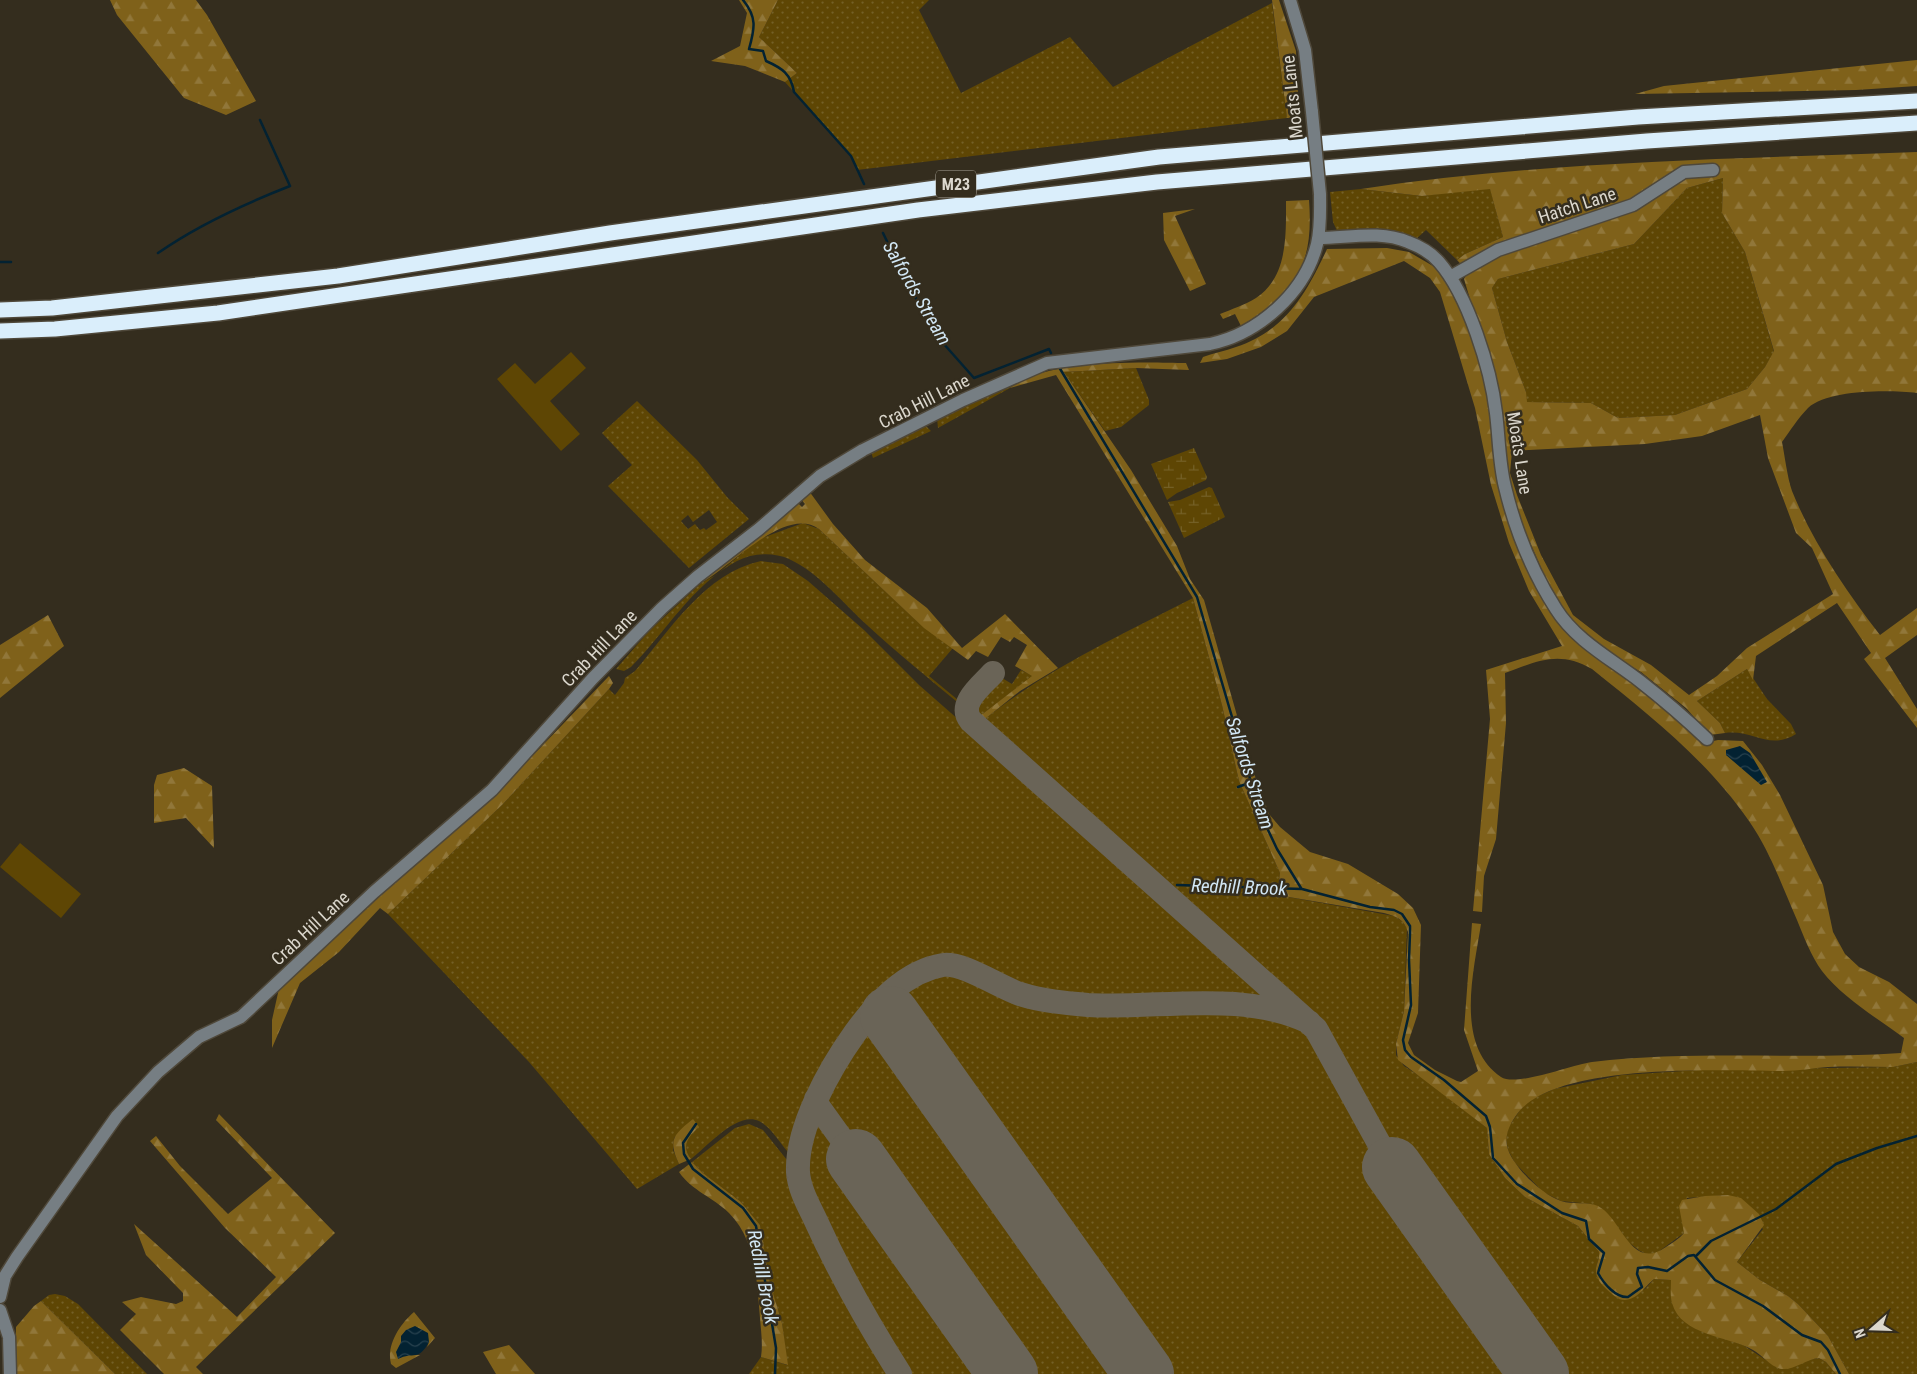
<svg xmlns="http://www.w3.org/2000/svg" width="1917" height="1374" font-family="'Roboto Condensed',sans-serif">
<defs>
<pattern id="grass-dots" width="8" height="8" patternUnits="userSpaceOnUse" patternTransform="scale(1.25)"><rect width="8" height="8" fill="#5e4604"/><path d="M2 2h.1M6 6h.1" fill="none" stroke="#746027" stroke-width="1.8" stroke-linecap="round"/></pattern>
<pattern id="forest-firs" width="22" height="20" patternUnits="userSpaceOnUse" patternTransform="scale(1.25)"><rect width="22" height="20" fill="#7f611a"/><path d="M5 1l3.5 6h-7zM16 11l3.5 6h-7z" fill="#91773a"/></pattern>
<pattern id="wetland-marsh" width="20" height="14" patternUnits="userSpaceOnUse" patternTransform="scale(1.25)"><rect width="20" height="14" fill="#5e4604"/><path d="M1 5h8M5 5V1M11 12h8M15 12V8" fill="none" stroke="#746027"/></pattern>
<pattern id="water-waves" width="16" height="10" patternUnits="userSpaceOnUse" patternTransform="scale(1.25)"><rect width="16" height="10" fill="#032232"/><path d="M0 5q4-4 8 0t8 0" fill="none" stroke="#27414e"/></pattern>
</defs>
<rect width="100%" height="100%" fill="#342d1e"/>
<!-- grass -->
<path fill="url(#grass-dots)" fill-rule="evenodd" d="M 778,0 L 929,0 L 919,10 L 961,93 L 1070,37 L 1113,87 L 1272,3 L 1287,118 L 857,170 L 851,156 L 785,82 L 797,73 L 759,37 Z
M 1723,178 L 1722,213 L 1745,252 L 1774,352 L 1765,367 L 1747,389 L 1675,415 L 1618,418 L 1591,403 L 1526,402 L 1526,392 L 1507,342 L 1492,288 L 1498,279 L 1634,244 L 1687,188 Z
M 1482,188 L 1490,188 L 1503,237 L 1465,254 L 1457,260 L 1426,230 L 1415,240 L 1338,233 L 1333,222 L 1330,192 L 1361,189 L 1422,196 Z
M 1136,368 L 1149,400 L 1149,405 L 1121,427 L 1105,431 L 1064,372 Z
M 1019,380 L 1010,388 L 938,428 L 937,418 Z
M 637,401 L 697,460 L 727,497 L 749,519 L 689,568 L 608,486 L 632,465 L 602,433 ZM 709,510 L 717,522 L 706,530 L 704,528 L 700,530 L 695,524 L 688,529 L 681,521 L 688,515 L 693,522 Z
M 925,425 L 931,431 L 873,458 L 871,452 Z
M 803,523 L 819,529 L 918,622 L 953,648 L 929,676 L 958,700 L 956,701 C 926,676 896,652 867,625 C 844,604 818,572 789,559 C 773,552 753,553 737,561 C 692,585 666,632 631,667 L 624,671 L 616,669 L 649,631 L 701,583 L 716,575 L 759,539 Z
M 761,561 L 783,564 L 808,581 L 864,630 L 919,685 L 1265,988 L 1270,994 L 1269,999 L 1261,1002 L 1220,998 L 1100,999 L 1059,996 L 1012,985 L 961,961 L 945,959 L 935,960 L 893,981 L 866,1007 L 814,1090 L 793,1152 L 788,1152 C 780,1143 771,1127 759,1121 C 737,1111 707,1147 691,1159 C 681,1146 688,1137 698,1128 L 693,1120 L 674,1138 L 673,1150 L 679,1164 L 637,1189 L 529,1062 L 388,914 L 503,804 L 609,689 L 615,695 L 624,683 L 625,678 L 635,671 C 670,630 705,573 761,561 Z
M 1193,598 L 1222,705 L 1239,781 L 1280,873 L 1277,895 L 1394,916 L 1402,921 L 1407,928 L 1404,1011 L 1396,1044 L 1396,1055 L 1404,1066 L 1429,1082 L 1487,1128 L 1489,1154 L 1505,1178 L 1525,1197 L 1578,1226 L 1599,1252 C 1600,1259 1597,1262 1596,1268 C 1594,1280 1610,1293 1619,1299 L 1645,1289 L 1654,1279 L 1671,1280 L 1673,1304 L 1697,1329 L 1743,1345 L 1775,1366 L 1819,1358 L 1826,1362 L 1836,1374 L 1550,1374 L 1381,1135 L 1318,1021 L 1061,796 L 980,723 C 1044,670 1119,636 1193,598 Z
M 1747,669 L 1767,699 L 1791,724 L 1796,734 C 1769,751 1753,729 1725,733 L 1720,723 L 1697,701 Z
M 1021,670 L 1033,676 L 976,719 L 972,713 L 1002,678 L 1012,684 Z
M 947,971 C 971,975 991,992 1014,999 C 1056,1013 1103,1011 1147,1010 C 1184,1009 1294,1004 1316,1038 L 1361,1122 L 1380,1164 L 1527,1374 L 907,1374 C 873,1323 843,1267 818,1211 C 812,1199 804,1186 804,1172 C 803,1128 831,1080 855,1044 C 877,1010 906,979 947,971 Z
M 1917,1062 L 1917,1374 L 1849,1374 L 1828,1336 L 1798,1304 L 1788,1296 L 1760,1280 L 1737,1262 L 1763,1229 L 1728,1195 L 1687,1198 L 1684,1233 L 1658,1252 L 1649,1255 L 1640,1251 L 1628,1242 L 1601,1208 L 1591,1204 L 1561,1201 L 1543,1192 L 1515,1163 L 1508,1150 L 1506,1139 L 1508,1128 L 1520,1110 L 1530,1100 L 1554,1089 L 1622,1075 L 1699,1070 L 1893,1067 Z
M 749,1124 L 763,1130 L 787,1160 L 795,1187 L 835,1273 L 893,1374 L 749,1374 L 761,1357 L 787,1365 L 782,1323 L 770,1283 L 760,1225 L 741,1202 L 703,1173 L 692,1162 L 735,1128 Z
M 55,1294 L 65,1296 L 78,1304 L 147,1374 L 115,1374 L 41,1301 L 49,1295 Z"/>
<!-- forest -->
<path fill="url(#forest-firs)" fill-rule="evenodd" d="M 110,0 L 196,0 L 207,15 L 256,101 L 226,115 L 184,98 L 117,15 Z
M 739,0 L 778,0 L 759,37 L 797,73 L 785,82 L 745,66 L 711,61 L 740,46 L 747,13 Z
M 1272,0 L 1279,0 L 1296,51 L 1299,118 L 1287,118 Z
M 1917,60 L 1917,86 L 1856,90 L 1635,94 L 1664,86 Z
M 1917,152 L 1917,393 C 1890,390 1829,389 1808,408 C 1798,418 1790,431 1782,442 C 1785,457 1787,476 1792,491 C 1813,543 1846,591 1880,635 L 1917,608 L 1917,635 L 1885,658 L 1917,709 L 1917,728 L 1864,659 L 1871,653 L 1837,603 L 1756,656 L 1753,680 L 1747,669 L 1697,701 L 1720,723 L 1725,733 L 1710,735 L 1686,708 L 1641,672 L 1602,649 L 1573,625 L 1556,602 L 1514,506 L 1482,339 L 1464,279 L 1468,272 L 1457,260 L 1465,254 L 1503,237 L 1490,189 L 1422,196 L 1361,189 C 1545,161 1731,159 1917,152 ZM 1723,178 L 1722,213 L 1745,252 L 1774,351 L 1765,367 L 1747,389 L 1675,415 L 1618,418 L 1591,403 L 1527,402 L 1526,392 L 1507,342 L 1492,288 L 1498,279 L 1634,244 L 1687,188 ZM 1760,415 L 1768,458 L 1796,533 L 1812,548 L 1833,594 L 1747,648 L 1717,676 L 1689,695 L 1651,665 L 1604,639 L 1573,615 L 1541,555 L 1517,495 L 1510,473 L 1512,451 L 1645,444 L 1702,436 Z
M 1309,200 C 1314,266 1296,292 1241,326 L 1235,314 L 1223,319 L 1220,314 C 1232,309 1245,305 1256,298 C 1288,277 1286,235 1286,201 Z
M 1195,209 L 1175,216 L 1206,284 L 1190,291 L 1164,240 L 1163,213 Z
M 1387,248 L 1409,252 L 1433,266 L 1447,281 L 1466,317 L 1490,400 L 1495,448 L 1552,613 L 1657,699 L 1704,743 L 1718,740 L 1743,741 L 1762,765 L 1780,795 L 1823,885 L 1833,932 L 1845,954 L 1859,967 L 1889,982 L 1917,1004 L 1917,1062 L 1893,1067 C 1871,1067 1850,1066 1828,1067 C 1813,1068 1798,1071 1783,1071 C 1722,1071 1550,1061 1515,1117 C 1509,1126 1505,1135 1507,1146 C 1511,1165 1542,1195 1561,1201 C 1573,1205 1587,1201 1598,1206 C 1622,1218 1630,1272 1666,1247 C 1672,1243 1679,1239 1684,1233 L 1679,1206 L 1682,1200 L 1705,1196 L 1728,1195 L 1741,1198 L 1759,1214 L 1764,1225 L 1737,1262 L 1760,1280 L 1788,1296 L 1798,1304 L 1828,1336 L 1849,1374 L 1836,1374 L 1826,1362 L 1819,1358 C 1806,1359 1795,1370 1782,1369 C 1772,1368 1762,1355 1753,1350 C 1729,1336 1681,1336 1672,1303 C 1670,1296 1671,1287 1671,1280 L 1654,1279 C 1644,1287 1635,1304 1619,1299 C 1610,1293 1594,1281 1596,1268 C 1597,1262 1600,1259 1599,1252 L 1578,1226 L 1525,1197 L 1505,1178 L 1489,1154 L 1487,1128 L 1398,1060 L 1396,1044 L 1404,1011 L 1408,932 C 1404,919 1396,916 1384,913 L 1277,895 L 1280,873 L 1239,781 L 1222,705 L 1193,598 L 1056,375 L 1010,388 C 1044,359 1142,362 1186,363 L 1189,370 L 1136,368 L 1064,372 L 1131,470 L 1177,546 L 1190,579 L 1204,600 L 1252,768 L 1269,814 L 1280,827 L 1310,852 L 1348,864 L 1398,894 L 1413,908 L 1421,925 L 1418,1013 L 1408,1043 L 1414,1055 L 1435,1070 L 1457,1081 L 1461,1082 L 1478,1071 L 1464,1030 L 1472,923 L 1481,924 C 1474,970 1454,1045 1501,1077 C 1516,1087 1571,1065 1592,1062 C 1695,1050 1798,1060 1901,1053 L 1904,1038 C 1877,1018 1843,998 1822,971 C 1811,956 1804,937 1797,920 C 1782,886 1770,851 1749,821 C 1706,759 1649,715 1592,669 C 1559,650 1538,661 1505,673 L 1506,723 L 1496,839 L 1484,876 L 1482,912 L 1473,911 L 1490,719 L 1486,670 L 1562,646 L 1529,591 L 1509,543 L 1491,485 L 1475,408 L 1440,292 L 1430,278 L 1404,261 L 1314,297 L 1287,331 L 1261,347 L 1227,359 L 1200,363 L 1203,357 C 1214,353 1225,351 1236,347 C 1286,330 1306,294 1327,249 Z
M 809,491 L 833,524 L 865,560 L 927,608 L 962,648 L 1005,614 L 1058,668 L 1020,691 L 980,723 L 976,719 L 1032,676 L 1015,666 L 1027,645 L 1014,637 L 1010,642 L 1001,637 L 988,657 L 976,651 L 968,660 L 924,628 L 819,529 C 785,505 730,568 701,583 L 797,502 L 802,507 L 805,504 L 800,498 Z
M 48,615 L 64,646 L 0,698 L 0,645 Z
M 609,676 L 613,683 L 609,689 L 503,804 L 388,914 L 380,908 L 339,952 L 300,983 L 272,1048 L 272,1020 L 280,984 L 518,771 Z
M 184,768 L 212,786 L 214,848 L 186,818 L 154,823 L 154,785 L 157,775 Z
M 219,1114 L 335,1233 L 196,1367 L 203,1374 L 164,1374 L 120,1330 L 136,1314 L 122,1302 L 141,1297 L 176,1304 L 183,1301 L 183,1293 L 146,1255 L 134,1224 L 237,1317 L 276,1277 L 225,1228 L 150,1141 L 156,1136 L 180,1166 L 228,1214 L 272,1178 L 216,1120 Z
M 693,1119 L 699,1127 C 688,1137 681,1146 691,1159 L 679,1164 C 668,1140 673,1135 693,1119 Z
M 692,1162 L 703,1173 L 741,1202 L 760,1225 L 770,1283 L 782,1323 L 788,1365 L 761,1357 C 763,1344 761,1331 760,1318 C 757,1282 756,1240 729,1213 C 713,1197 692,1191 679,1172 Z
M 41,1301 L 115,1374 L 15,1374 L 16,1327 L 34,1306 Z
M 414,1312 L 435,1338 L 427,1347 L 429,1342 L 401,1342 L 400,1358 L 405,1355 L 420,1355 L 396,1368 L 391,1364 C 386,1345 400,1324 414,1312 Z
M 509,1345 L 535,1374 L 496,1374 L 483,1352 Z"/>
<!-- wetland -->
<path fill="url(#wetland-marsh)" d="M 1194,448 L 1207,477 L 1206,480 L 1177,493 L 1167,500 L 1151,464 Z
M 1209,487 L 1212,488 L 1225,517 L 1184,538 L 1168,502 L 1180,500 Z"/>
<!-- pitch -->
<path fill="#5e4604" d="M 571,352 L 586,368 L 550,401 L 580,434 L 561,451 L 497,379 L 515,363 L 535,384 Z
M 20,843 L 81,894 L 61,918 L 0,867 Z"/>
<!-- water -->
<path fill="url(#water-waves)" d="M 1740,746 L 1750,753 L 1767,782 L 1761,785 L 1726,755 L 1726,750 Z
M 415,1326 L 428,1333 L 429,1342 C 418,1362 414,1351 398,1359 L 396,1352 L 401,1342 L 401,1336 L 406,1330 Z"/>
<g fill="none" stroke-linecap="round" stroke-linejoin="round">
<!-- stream -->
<path stroke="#032232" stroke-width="2.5" d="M 743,0 C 757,17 755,28 749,49 L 763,51 L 766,61 C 782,68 791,74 794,92 L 851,156 L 864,184
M 883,233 L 908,285 L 943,343 L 974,378 L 1049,349 L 1051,353
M 158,253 C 198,225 244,204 290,186 L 260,120
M 0,262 L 11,262
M 1059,367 L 1197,597 L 1260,813 L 1277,849 L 1301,888
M 1238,787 L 1249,783
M 1177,885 L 1302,889 L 1370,907 L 1394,910 L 1402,914 L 1410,926 L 1410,933 L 1409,960 L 1411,1005 L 1403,1040 L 1405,1050 L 1411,1057 L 1444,1080 L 1486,1116 L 1490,1127 L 1493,1158 L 1517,1184 L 1562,1213 L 1586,1221 L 1589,1239 L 1604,1253 L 1598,1273 C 1604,1284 1616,1298 1628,1297 L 1642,1287 L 1637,1274 L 1638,1268 L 1648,1267 L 1667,1271 L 1688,1256 L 1694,1255 L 1715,1280 L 1763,1306 L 1802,1335 L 1821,1342 L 1828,1350 L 1840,1374
M 696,1124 L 683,1143 L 684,1154 L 693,1169 L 743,1208 L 756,1226 L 776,1348 L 775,1374
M 1696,1256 L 1711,1241 L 1776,1209 L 1836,1164 L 1877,1148 L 1917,1136"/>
<!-- taxiway -->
<path stroke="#6a6457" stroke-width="24" d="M 993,673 C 981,686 957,704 971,721 L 1316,1029 L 1392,1167
M 816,1099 L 818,1106 L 856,1159
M 900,1374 C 869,1325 840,1274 816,1221 C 809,1206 799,1189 798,1172 C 796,1128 830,1068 855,1033 C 876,1004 905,971 943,965 C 963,962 999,987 1020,994 C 1042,1001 1065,1003 1088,1005 C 1160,1009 1241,990 1309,1022"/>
<!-- runway -->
<path stroke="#6a6457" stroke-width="60" d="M 890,1016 L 1144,1374
M 856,1159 L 1008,1374
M 1392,1167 L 1539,1374"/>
<defs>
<path id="minor" d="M 1290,0 L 1305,50 L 1312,112
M 1318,238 C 1348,238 1380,230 1408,242 C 1419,246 1431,253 1439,262 C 1468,295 1491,369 1496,413 C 1499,437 1499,463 1505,487 C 1515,529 1533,573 1556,609 C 1576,641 1613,660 1641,682 C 1664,700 1686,719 1707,739
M 1450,277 L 1498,250 L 1633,205 L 1684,172 L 1713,170
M 0,1297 L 5,1276 L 17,1257 L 117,1116 L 158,1072 L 199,1037 L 241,1017 L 374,892 L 492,790 L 593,678 L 662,608 L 697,577 L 759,529 L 820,476 L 863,450 L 963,400 L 1047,363 L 1210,344 C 1258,334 1305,293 1317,244 C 1321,227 1320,210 1320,194
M 0,1310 L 9,1337 L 10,1374"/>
<path id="highway" d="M 0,310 L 52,308 L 338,276 L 610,233 L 1159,157 L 1638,117 L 1917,101
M 0,331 L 55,329 L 218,313 L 918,210 L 1157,182 L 1647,141 L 1917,123"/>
</defs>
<!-- minor casing -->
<use href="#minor" stroke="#4f483a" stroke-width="15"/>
<!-- highway casing -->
<use href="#highway" stroke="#4f483a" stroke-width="18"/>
<!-- minor -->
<use href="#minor" stroke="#767e83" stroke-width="12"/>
<!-- highway -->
<use href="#highway" stroke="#daeefb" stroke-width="15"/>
<defs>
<path id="minor-bridge" d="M 1312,112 L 1320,194"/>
</defs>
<!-- minor-bridge casing -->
<use href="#minor-bridge" stroke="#4f483a" stroke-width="15" stroke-linecap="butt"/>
<!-- minor-bridge -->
<use href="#minor-bridge" stroke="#767e83" stroke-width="12"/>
</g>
<g text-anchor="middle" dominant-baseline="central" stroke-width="5" stroke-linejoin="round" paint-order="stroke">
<!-- shield labels -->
<rect fill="#342d1e" stroke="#a9a498" stroke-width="1" x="936" y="170.5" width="40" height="27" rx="4"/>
<g font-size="16" font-weight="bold" fill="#dbd7cd">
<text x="956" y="184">M23</text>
</g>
<!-- street labels -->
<g font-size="18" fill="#dbd7cd" stroke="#342d1e">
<text transform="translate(1292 97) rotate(-96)">Moats Lane</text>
<text transform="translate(1577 205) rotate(-18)">Hatch Lane</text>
<text transform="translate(924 401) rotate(-27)">Crab Hill Lane</text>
<text transform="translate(1520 453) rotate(81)">Moats Lane</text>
<text transform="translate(599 648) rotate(-46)">Crab Hill Lane</text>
<text transform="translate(310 928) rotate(-43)">Crab Hill Lane</text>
</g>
<!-- water labels -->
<g font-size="19" font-style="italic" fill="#d2e7f5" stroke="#342d1e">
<text transform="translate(917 293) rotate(60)">Salfords Stream</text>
<text transform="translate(1250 773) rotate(72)">Salfords Stream</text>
<text transform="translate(1239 887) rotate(2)">Redhill Brook</text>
<text transform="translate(763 1277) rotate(79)">Redhill Brook</text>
</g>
</g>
<!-- north arrow -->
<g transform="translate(1872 1329) rotate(250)" stroke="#342d1e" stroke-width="4" paint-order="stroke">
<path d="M0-4L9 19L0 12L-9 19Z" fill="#dbd7cd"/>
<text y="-8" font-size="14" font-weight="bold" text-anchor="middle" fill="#dbd7cd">N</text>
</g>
</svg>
